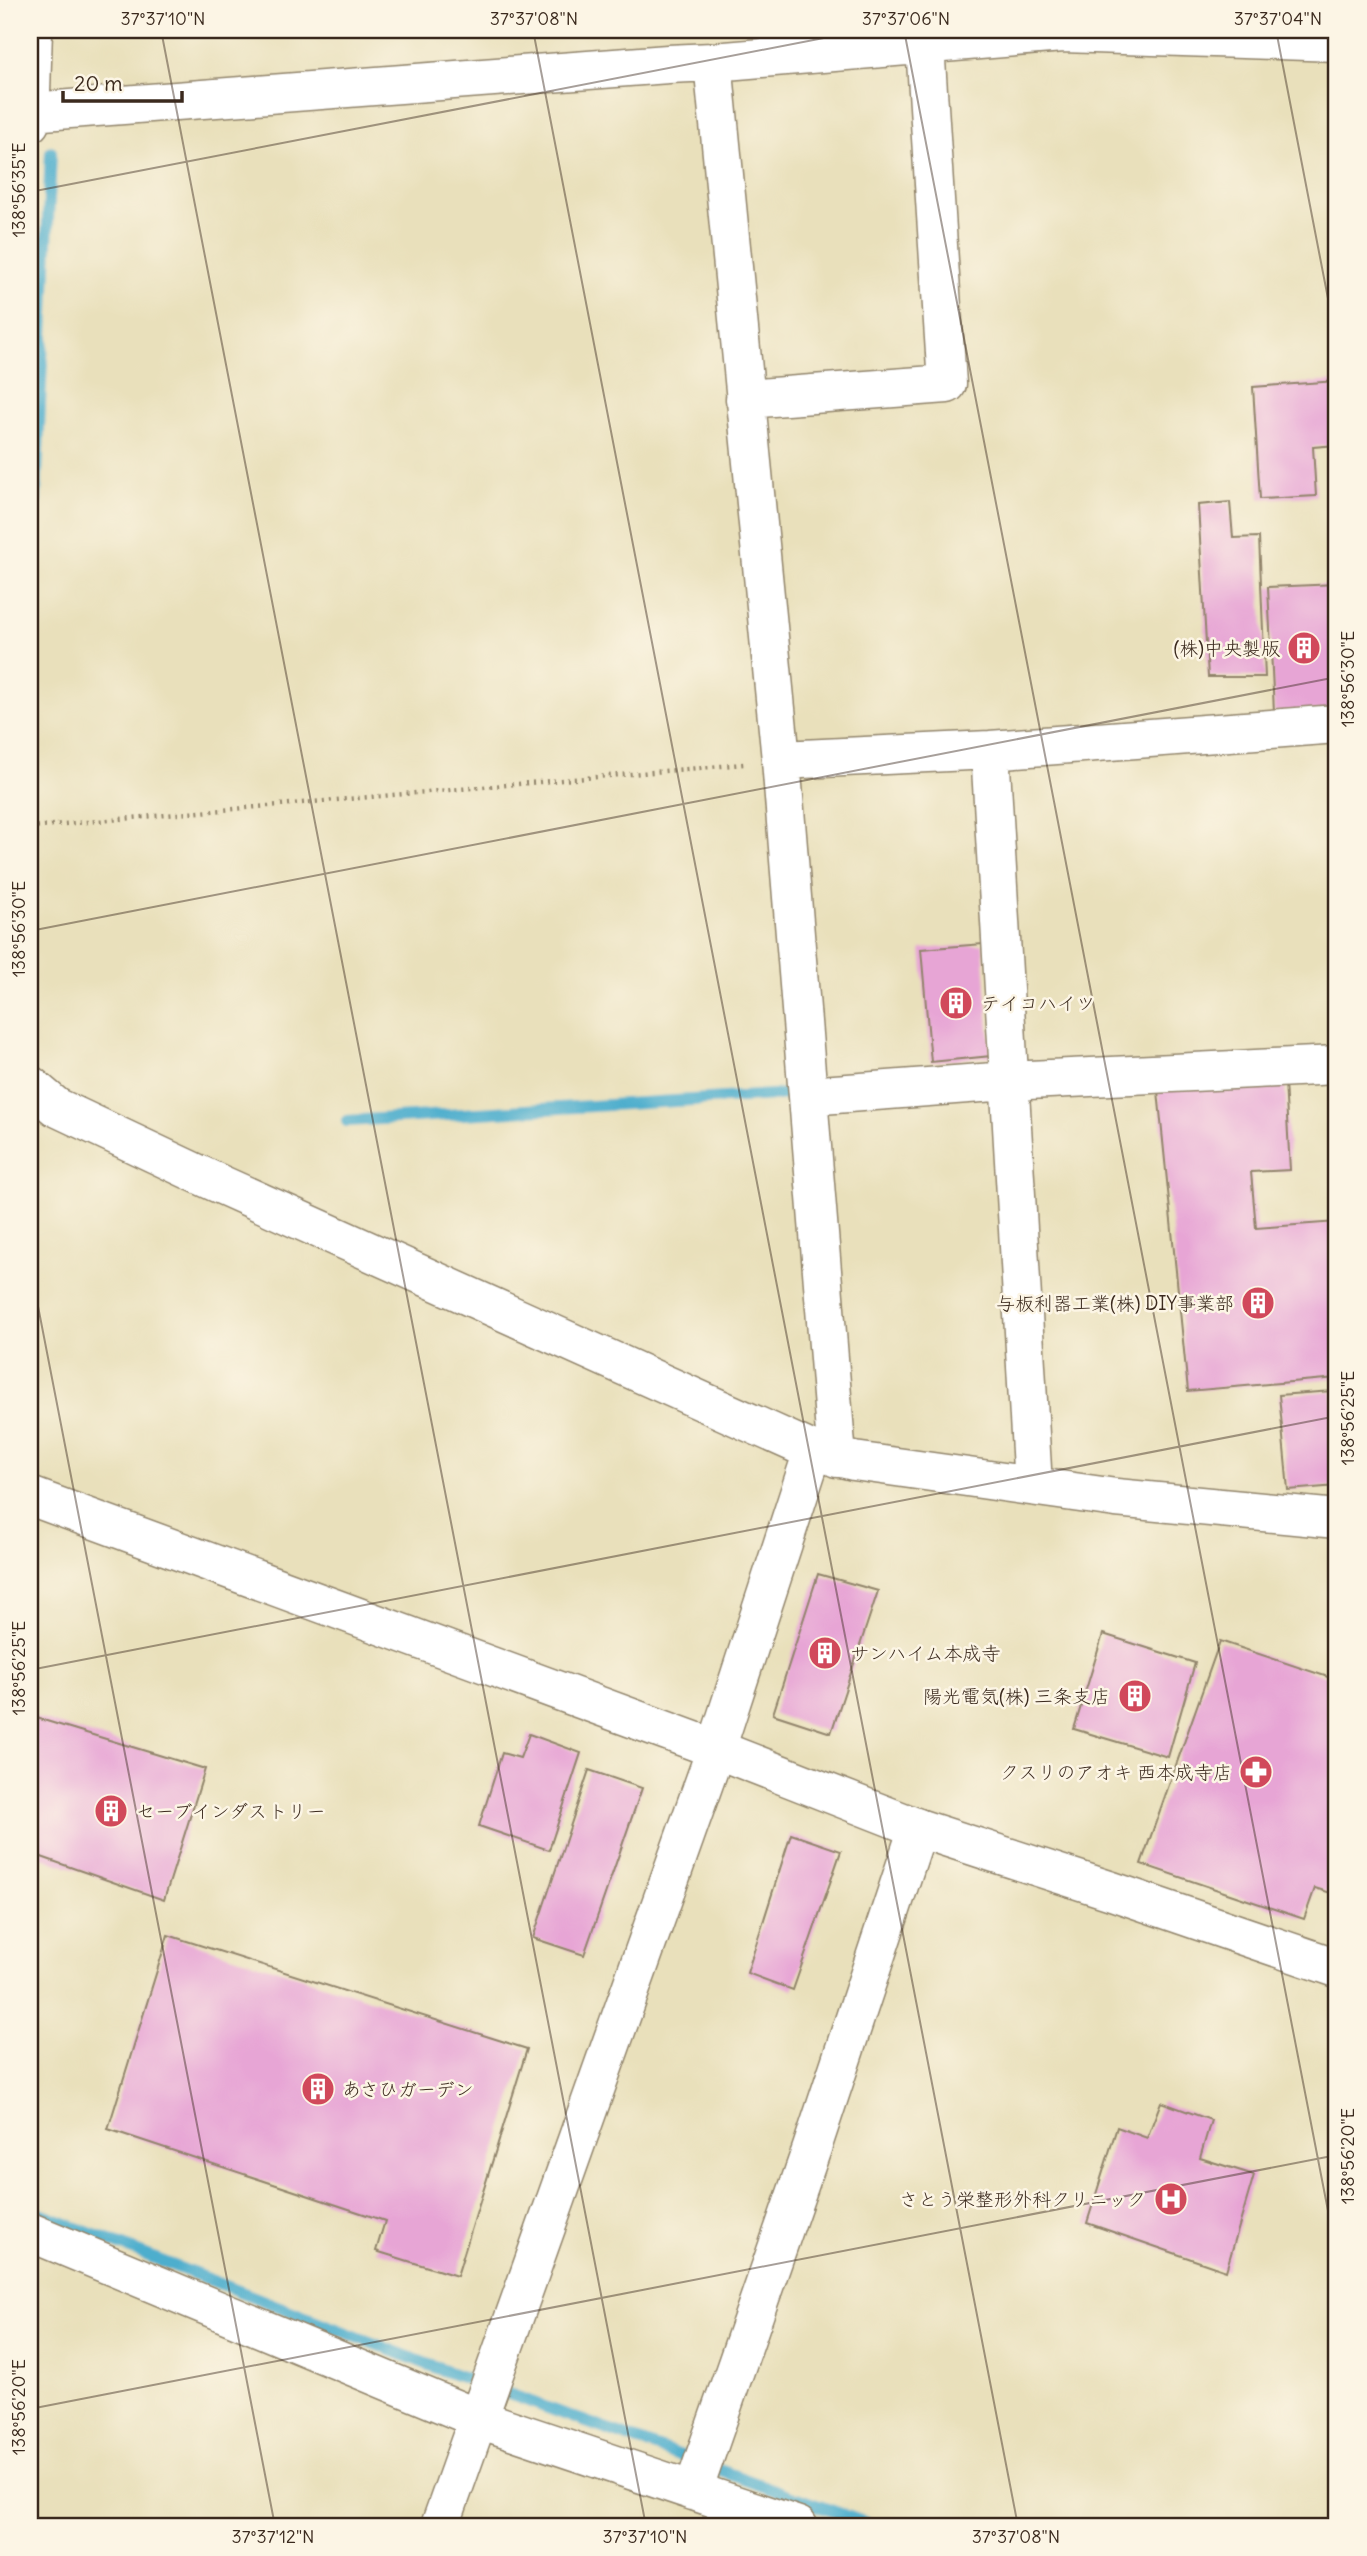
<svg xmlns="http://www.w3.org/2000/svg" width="1367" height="2556" font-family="Delius,'Klee One',sans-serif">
<rect width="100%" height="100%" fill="#fcf5e5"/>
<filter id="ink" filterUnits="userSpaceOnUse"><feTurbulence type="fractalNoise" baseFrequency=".0143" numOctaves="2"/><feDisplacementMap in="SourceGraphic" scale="14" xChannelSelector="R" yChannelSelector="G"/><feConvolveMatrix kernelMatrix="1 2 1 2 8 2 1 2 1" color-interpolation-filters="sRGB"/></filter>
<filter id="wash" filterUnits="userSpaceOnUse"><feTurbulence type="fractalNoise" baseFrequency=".00686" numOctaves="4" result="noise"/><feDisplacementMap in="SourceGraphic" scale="28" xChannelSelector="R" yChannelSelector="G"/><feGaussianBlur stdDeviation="1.57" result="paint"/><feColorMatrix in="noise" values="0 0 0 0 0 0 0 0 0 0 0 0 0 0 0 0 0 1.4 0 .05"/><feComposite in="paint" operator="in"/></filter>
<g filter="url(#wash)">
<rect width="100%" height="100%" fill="#e9e0bb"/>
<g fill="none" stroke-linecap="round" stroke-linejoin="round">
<!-- stream -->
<path stroke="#4eaecd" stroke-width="12" d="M 30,632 L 51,152
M 347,1121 L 790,1094
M 30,2210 L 437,2368 L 874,2526"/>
</g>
<g id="blocks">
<!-- building -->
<path fill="#e7a5d5" d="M 1337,381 L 1337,445 L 1313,447 L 1316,496 L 1260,499 L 1253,387 Z
M 1230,502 L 1233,538 L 1259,537 L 1265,677 L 1208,677 L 1198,505 Z
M 1337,584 L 1337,710 L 1274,712 L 1268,587 Z
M 983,944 L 991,1056 L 931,1062 L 921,949 Z
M 1285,1082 L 1290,1170 L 1251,1172 L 1256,1228 L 1337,1222 L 1337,1378 L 1188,1391 L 1158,1091 Z
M 1332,1391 L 1337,1442 L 1337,1486 L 1288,1490 L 1279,1395 Z
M 818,1574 L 878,1591 L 831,1733 L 773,1714 Z
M 1103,1634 L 1195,1663 L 1168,1757 L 1074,1729 Z
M 1220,1641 L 1337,1680 L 1337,1895 L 1315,1888 L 1304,1919 L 1141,1864 Z
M 30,1716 L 205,1769 L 164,1900 L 30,1853 Z
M 529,1734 L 581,1753 L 549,1850 L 479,1826 L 502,1753 L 520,1758 Z
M 589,1770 L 642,1788 L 584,1955 L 533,1938 Z
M 791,1834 L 841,1851 L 793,1990 L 747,1973 Z
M 168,1935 L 527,2049 L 457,2276 L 376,2251 L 385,2221 L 108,2129 Z
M 1161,2102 L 1211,2120 L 1200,2158 L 1254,2175 L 1226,2271 L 1087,2223 L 1117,2127 L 1147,2138 Z"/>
</g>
</g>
<g filter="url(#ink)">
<use href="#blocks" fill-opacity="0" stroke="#92856c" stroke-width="2"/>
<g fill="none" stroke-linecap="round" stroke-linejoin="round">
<defs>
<path id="minor" d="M 713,62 L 781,760 L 837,1458
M 30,112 L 668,64 L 713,62 L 1063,33 L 1337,42
M 30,123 L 33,30
M 745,399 L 947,384 L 925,45
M 990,750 L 1033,1486
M 781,760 L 990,750 L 1337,724
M 30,1085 L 56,1107 L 213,1181 L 813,1451 L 854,1461 L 1116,1498 L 1337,1519
M 808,1096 L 1008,1081 L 1337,1065
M 30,2232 L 479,2419 L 798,2526
M 693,2491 L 812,2148 L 918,1828
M 440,2526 L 716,1749 L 813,1451"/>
<path id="tertiary" d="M 30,1496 L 716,1749 L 918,1828 L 1112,1891 L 1337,1968"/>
</defs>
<!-- minor casing -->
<use href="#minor" stroke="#92856c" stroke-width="41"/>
<!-- tertiary casing -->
<use href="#tertiary" stroke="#92856c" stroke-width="41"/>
<!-- path -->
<path stroke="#92856c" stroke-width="4.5" stroke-dasharray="2 5" stroke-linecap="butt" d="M 30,827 L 744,764"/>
<!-- minor -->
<use href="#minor" stroke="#fff" stroke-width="38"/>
<!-- tertiary -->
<use href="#tertiary" stroke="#fff" stroke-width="38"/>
</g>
</g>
<!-- ticks -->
<path fill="none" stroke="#3b2a1e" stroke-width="2" stroke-opacity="0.45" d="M 161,30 L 646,2526M 533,30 L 1018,2526M 904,30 L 1337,2257M 1276,30 L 1337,345M 30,192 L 865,30M 30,931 L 1337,677M 30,1265 L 275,2526M 30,1670 L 1337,1416M 30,2409 L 1337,2155"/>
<!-- icons -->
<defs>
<symbol id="building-disc" viewBox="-11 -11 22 22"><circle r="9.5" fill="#d1495b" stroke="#fcf5e5"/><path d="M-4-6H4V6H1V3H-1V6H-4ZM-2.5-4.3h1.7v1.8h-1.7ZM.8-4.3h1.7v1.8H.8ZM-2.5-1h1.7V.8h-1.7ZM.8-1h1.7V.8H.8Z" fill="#fff"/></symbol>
<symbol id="pharmacy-disc" viewBox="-11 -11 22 22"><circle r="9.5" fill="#d1495b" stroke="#fcf5e5"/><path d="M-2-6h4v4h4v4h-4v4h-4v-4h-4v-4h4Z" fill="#fff"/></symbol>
<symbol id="hospital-disc" viewBox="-11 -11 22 22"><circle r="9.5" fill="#d1495b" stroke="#fcf5e5"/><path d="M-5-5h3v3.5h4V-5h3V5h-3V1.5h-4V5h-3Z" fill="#fff"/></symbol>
</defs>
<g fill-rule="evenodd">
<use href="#building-disc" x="1285" y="629" width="38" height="38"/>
<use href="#building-disc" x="937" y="984" width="38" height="38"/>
<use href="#building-disc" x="1239" y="1284" width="38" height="38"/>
<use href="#building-disc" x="806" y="1634" width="38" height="38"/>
<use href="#building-disc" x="1116" y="1677" width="38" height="38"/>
<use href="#pharmacy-disc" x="1237" y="1753" width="38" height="38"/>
<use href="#building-disc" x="92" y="1792" width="38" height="38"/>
<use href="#building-disc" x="299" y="2070" width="38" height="38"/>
<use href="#hospital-disc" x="1152" y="2180" width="38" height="38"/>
</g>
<g text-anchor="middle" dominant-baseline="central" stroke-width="5" stroke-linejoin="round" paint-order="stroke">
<!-- poi labels -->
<g font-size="19" fill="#3b2a1e" stroke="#fcf5e5" text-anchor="end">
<text x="1280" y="648">(株)中央製版</text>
<text x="981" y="1003" text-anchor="start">テイコハイツ</text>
<text x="1234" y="1303">与板利器工業(株) DIY事業部</text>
<text x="850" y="1653" text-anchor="start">サンハイム本成寺</text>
<text x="1110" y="1696">陽光電気(株) 三条支店</text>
<text x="1232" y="1772">クスリのアオキ 西本成寺店</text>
<text x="136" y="1811" text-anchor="start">セーブインダストリー</text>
<text x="342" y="2089" text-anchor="start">あさひガーデン</text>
<text x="1146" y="2199">さとう栄整形外科クリニック</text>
</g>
</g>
<!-- margin -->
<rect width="1367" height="2556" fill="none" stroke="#fcf5e5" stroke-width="77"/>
<!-- scale -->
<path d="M63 91v10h119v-10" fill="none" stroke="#3b2a1e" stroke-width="3.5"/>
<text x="74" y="91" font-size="21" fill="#3b2a1e" stroke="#fcf5e5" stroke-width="5" paint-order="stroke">20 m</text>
<rect x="38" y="38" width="1290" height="2480" fill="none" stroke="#3b2a1e" stroke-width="2.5"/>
<g font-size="18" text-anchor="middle" fill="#3b2a1e">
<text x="163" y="25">37°37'10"N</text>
<text x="534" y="25">37°37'08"N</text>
<text x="906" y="25">37°37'06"N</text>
<text x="1278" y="25">37°37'04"N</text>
<text transform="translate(19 190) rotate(-90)" y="6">138°56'35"E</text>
<text transform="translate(1348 679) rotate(-90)" y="6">138°56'30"E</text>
<text transform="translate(19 929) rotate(-90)" y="6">138°56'30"E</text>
<text transform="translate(1348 1418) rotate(-90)" y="6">138°56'25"E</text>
<text transform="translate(19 1668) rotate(-90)" y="6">138°56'25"E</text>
<text transform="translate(1348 2156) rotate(-90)" y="6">138°56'20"E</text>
<text transform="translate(19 2407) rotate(-90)" y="6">138°56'20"E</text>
<text x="273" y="2543">37°37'12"N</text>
<text x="645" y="2543">37°37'10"N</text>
<text x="1016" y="2543">37°37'08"N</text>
</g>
</svg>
